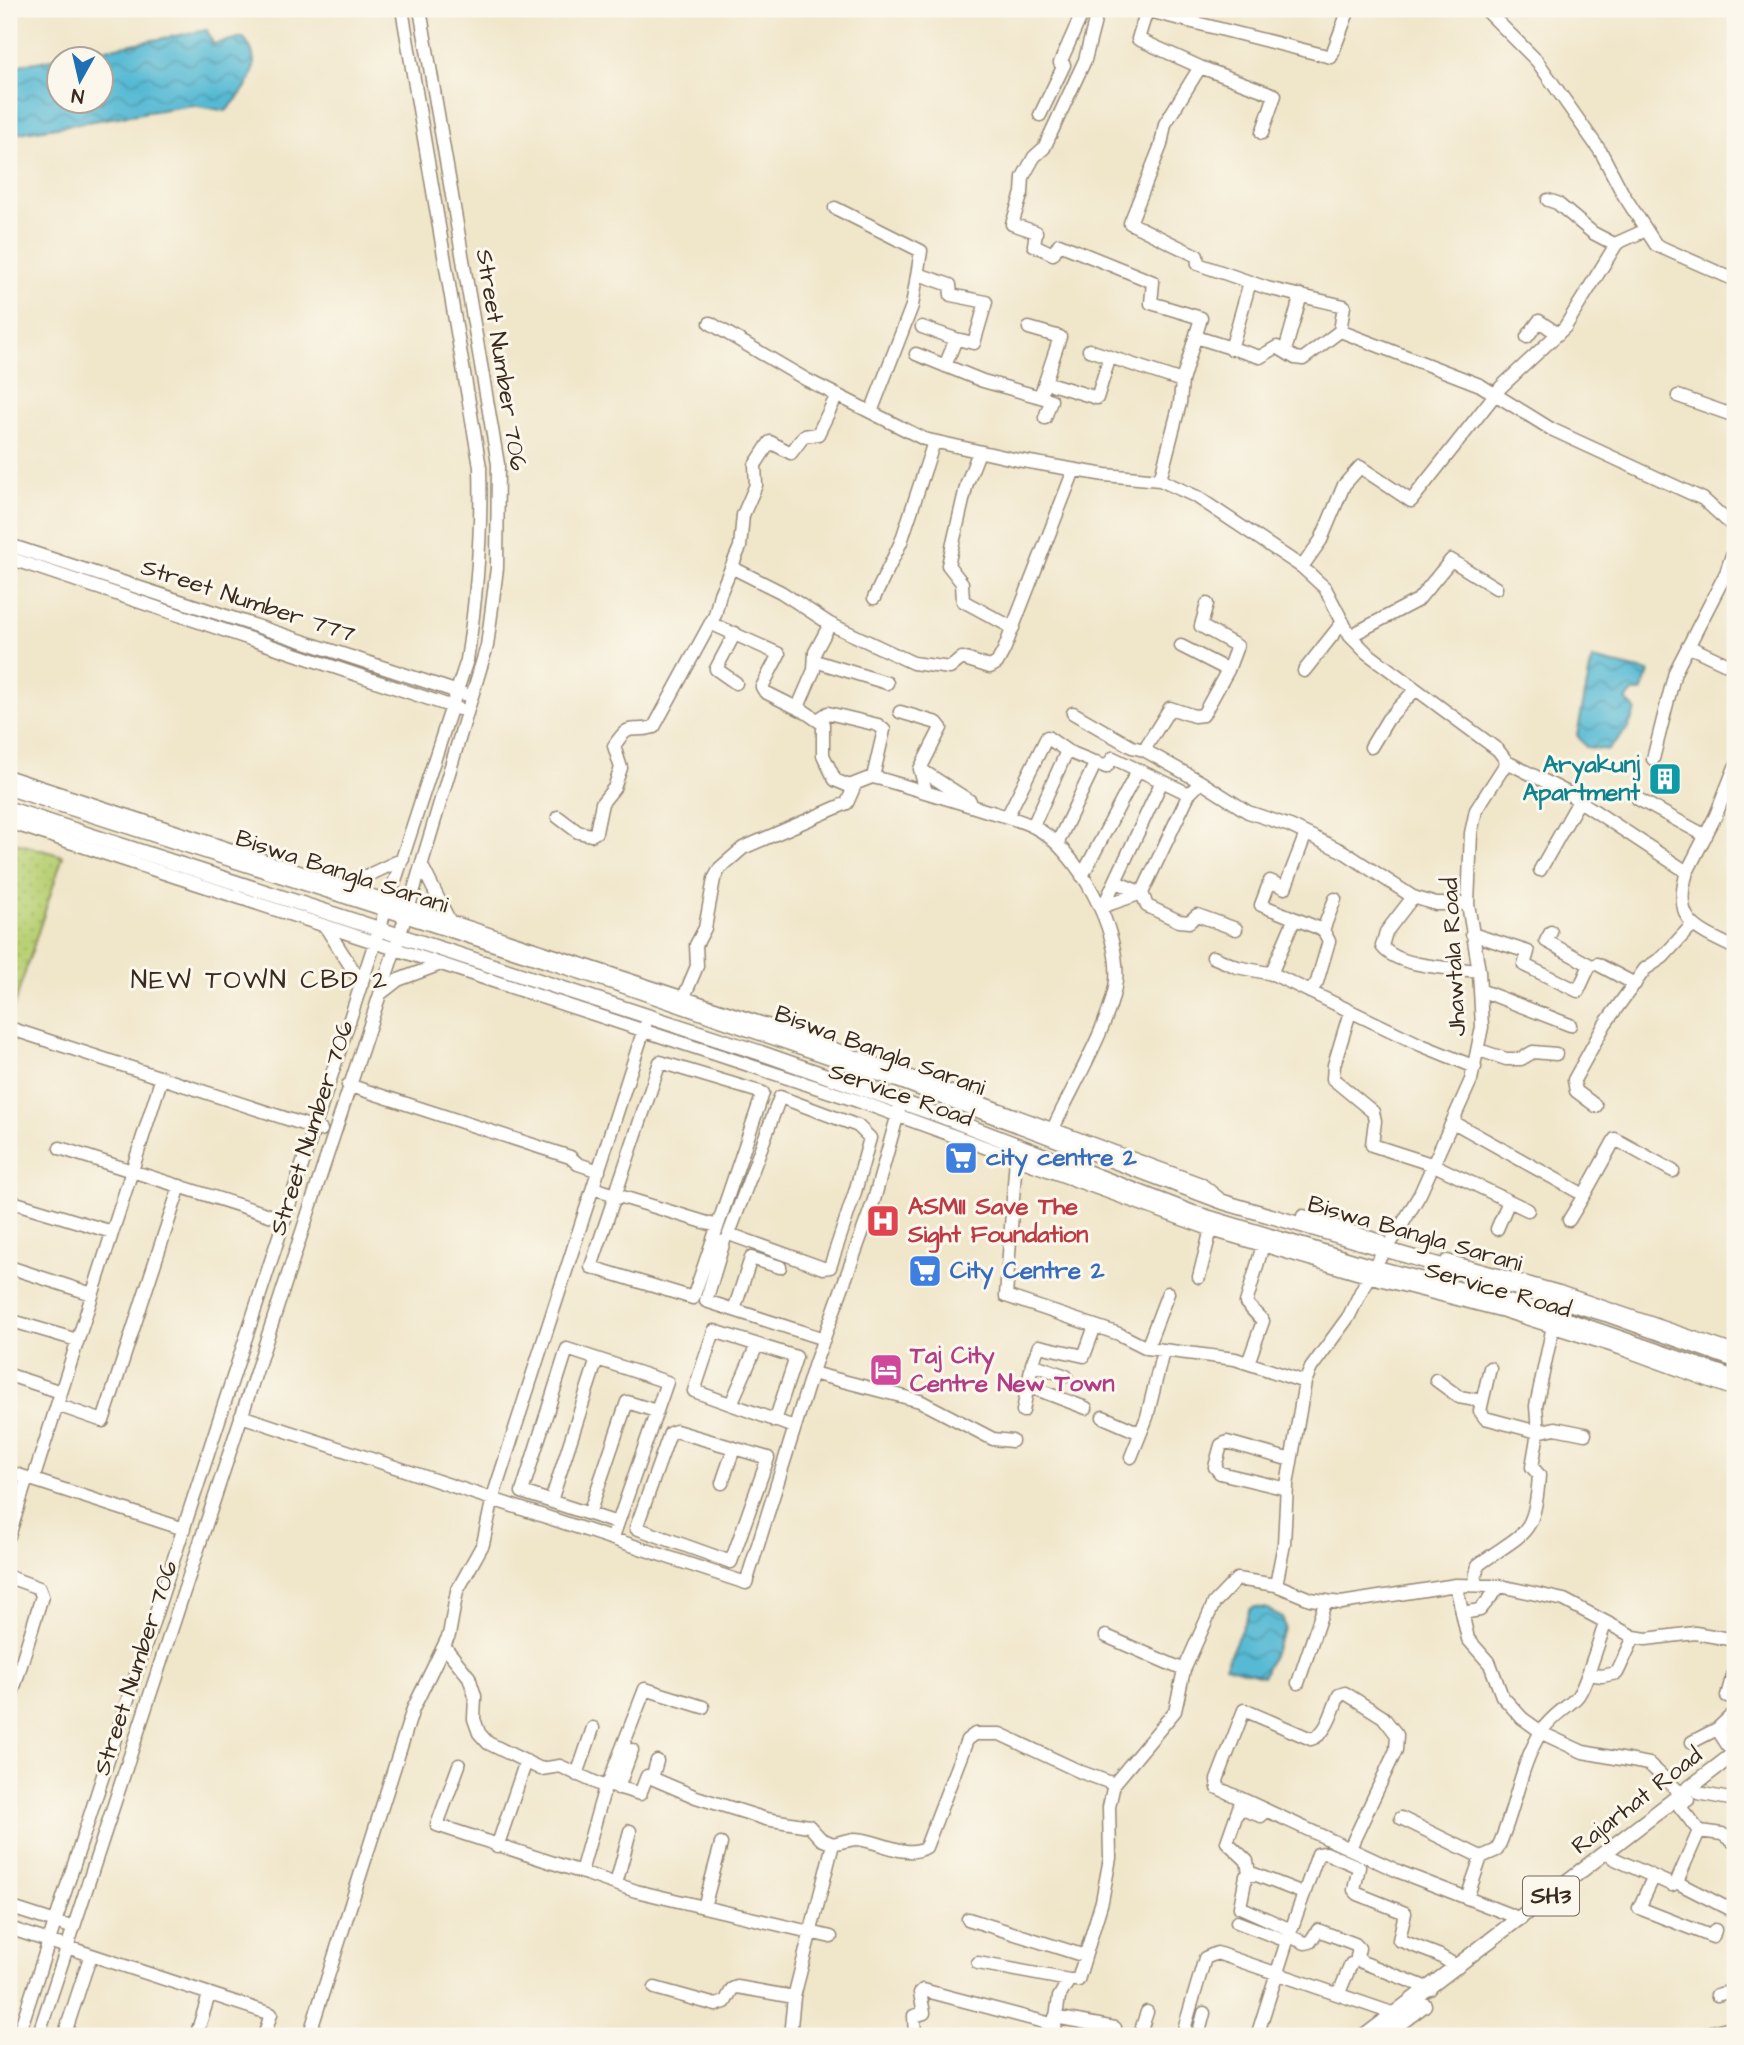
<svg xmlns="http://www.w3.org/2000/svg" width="1744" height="2045" font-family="'Architects Daughter',sans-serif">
<defs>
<pattern id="park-dots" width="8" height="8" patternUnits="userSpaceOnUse" patternTransform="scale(1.75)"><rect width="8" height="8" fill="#b9d075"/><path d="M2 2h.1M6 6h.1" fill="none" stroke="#a0b365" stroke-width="1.8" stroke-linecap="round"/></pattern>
<pattern id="water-waves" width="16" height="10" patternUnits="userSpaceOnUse" patternTransform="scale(1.75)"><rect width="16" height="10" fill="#56bad4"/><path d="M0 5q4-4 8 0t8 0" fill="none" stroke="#4897ab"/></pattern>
</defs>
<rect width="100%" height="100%" fill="#fbf7ec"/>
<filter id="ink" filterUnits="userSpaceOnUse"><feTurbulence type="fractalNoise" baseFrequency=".0143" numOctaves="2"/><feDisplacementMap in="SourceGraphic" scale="14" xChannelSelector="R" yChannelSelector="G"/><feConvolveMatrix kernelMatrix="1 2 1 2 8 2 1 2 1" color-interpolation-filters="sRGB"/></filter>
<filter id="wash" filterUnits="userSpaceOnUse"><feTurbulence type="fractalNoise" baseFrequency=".00686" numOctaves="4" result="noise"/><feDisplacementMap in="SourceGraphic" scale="28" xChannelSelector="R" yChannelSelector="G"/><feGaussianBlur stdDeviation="1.57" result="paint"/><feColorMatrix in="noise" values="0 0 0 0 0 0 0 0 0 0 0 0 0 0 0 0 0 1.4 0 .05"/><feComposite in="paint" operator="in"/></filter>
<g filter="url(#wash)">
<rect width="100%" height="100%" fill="#f0e6ca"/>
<!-- park -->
<path fill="url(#park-dots)" stroke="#7a7d4a" stroke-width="2" d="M 9,841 L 63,856 L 10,1018 L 9,1018 Z"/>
<!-- water -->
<path fill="url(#water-waves)" stroke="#487279" stroke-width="2" fill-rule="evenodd" d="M 207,30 L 213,44 L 243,37 C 267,65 248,88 226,111 L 192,105 L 18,133 L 9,67 ZM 60,60 L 102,60 L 102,102 L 60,102 Z
M 1592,659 L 1649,672 L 1641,692 L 1633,692 L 1626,700 L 1636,710 L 1628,728 L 1608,750 L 1586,747 L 1577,735 Z
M 1254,1607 L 1268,1609 L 1283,1618 L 1285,1628 L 1263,1676 L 1225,1666 L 1250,1609 Z"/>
</g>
<g filter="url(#ink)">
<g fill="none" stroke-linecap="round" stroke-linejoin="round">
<defs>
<path id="minor" d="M 1098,9 L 1085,60 L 1044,148 L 1034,157 L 1023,177 L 1022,193 L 1012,224 L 1036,232 L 1034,245 L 1053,254 L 1059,244 L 1153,282 L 1151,303 L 1201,318 L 1182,381
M 1141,9 L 1331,57 L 1349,9
M 1485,9 L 1537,61 L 1601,152 L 1623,194 L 1656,245 L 1735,280
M 1147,10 L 1138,39 L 1200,67
M 1040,115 L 1064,65 L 1060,63 L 1084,9
M 1548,200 L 1557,203 L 1593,233 L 1616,245
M 835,208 L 921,251 L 912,306 L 871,412
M 918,274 L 950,285 L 951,295 L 986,302 L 974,343 L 956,339 L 945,366
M 710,323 L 807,380 L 924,439 L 1018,460 L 1105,475 L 1160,480 L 1197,497 L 1302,567 L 1325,588 L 1350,636 L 1367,653 L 1498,750 L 1507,762
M 922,327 L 956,339
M 1029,328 L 1060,337 L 1040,397
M 1340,331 L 1480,385 L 1551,429 L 1703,499 L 1735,528
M 1196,337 L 1260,357 L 1277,347 L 1295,358 L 1303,359 L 1340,331 L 1344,306 L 1267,288 L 1198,264 L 1197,256 L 1130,223 L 1161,145 L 1165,124 L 1200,67 L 1275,95 L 1262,133
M 1527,337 L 1539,321 L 1558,334
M 1231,349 L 1250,282
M 1089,350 L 1182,381 L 1180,403 L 1160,480
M 1285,351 L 1301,295
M 916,354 L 983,381 L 1051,400 L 1045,418
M 1045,382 L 1097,398 L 1109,359
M 1678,396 L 1735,416
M 979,452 L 967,483 L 948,565 L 962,583 L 963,601 L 1013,628
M 9,545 L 464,694
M 9,558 L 459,709
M 731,567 L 781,592 L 830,624 L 913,663 L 950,668 L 962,658 L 990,667 L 997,663 L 1004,650 L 1074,470
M 1302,567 L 1321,540 L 1344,485 L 1360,467 L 1411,501 L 1501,387 L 1565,327 L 1617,243 L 1646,230
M 874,598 L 901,542 L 934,442
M 712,624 L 779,654 L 762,687 L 765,692 L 801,710
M 830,624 L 815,652 L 814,670 L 798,707 L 823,724 L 823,755 L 835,780 L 849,786 L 872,777 L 881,779 C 915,789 949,799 984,810 C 1000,815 1019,819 1034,827 C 1078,849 1121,932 1116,981 C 1111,1023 1071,1089 1053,1129
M 735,633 L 716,669 L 736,683
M 1350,636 L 1418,600 L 1451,560 L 1496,588
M 1181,646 L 1228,670
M 1688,646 L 1735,668
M 815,661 L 887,683
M 1304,671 L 1343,622
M 900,712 L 937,723 L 941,728 L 920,769 L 926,792
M 1073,713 L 1132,747 L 1144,750
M 819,719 L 828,713 L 878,725 L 884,730 L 873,777
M 1371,747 L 1388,719 L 1415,690
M 1653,759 L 1675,672 L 1726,573 L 1735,546
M 920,769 L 970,801
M 9,777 L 788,1032 L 1201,1184 L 1222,1201
M 1201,782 L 1144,750 L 1170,708 L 1194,716 L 1203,715 L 1228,670 L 1237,646 L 1201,626 L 1207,604
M 1189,794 L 1201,782 L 1248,812 L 1290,826 L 1344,852 L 1413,897 L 1436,904 L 1468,904
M 1638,799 L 1706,836
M 558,817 L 578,832 L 591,835 L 596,832 L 602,803 L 614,788 L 621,768 L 614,746 C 631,720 630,734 654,727 L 715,615 L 720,594 L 740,547 L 743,515 L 756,485 L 755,465 L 770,442 L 791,453 L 804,436 L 818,434 L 837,395
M 1007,817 L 1047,737 L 1067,751
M 9,822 L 858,1101 L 1215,1231 L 1367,1276 L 1504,1311 L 1620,1348 L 1735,1390
M 1033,826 L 1067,751 L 1106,767 L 1113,758 L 1138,770
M 1305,836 L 1285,888 L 1270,881 L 1261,905 L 1323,930
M 1057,844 L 1096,762
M 422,866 L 449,920
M 1540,870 L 1579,801
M 1687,872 L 1716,815 L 1735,767
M 1082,876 L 1138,770 L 1162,781
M 1116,882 L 1142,893 L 1147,906 L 1179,921 L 1189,922 L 1197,915 L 1236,929
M 345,886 L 403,859
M 1413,897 L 1386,932 L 1382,946 C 1397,968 1455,968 1479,971
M 1101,907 L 1142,893 L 1189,794 L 1162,781 L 1104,905
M 325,926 L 362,984
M 1472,934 L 1528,952 L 1524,965 L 1578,991 L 1590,965 L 1546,941 L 1551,932
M 1213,957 L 1237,967 L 1273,974 L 1421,1045 L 1475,1067
M 1597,964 L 1635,984
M 1271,974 L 1294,920
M 1480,990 L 1570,1025
M 1310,992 L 1317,982 L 1329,941 L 1323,930 L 1335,899
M 380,994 L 398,980 L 441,964
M 684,997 L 697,966 L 696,945 L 705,928 L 714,879 L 720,868 L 743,848 L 847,803 L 855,785
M 1350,1012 L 1334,1065 L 1333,1079 L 1373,1112 L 1375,1121 L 1372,1145 L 1434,1165 L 1528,1210
M 9,1028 L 321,1130
M 1479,1050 L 1506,1059 L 1521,1059 L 1533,1052 L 1556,1054
M 660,1062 L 763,1093 L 693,1298 L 591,1267 Z
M 348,1085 L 570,1157 L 578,1164 L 599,1171
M 780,1097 L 858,1126 L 870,1138 L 855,1192 L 830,1267 L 823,1268 L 729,1234 Z
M 1596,1106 L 1576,1091 L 1574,1080 L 1605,1024 L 1645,969 L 1663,957 L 1692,925
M 1455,1123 L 1584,1195 L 1615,1139 L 1673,1171
M 60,1148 L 285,1220
M 1016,1157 L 1006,1296 L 1119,1334 L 1147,1348 L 1235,1359 L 1305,1382
M 593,1188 L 717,1226
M 9,1201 L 112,1232
M 1303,1216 L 1380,1241
M 1569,1220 L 1584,1195
M 1497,1229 L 1509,1201
M 724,1241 L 706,1301 L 824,1339
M 1447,1261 L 1559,1292 L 1735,1352
M 9,1267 L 92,1294
M 1199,1277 L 1211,1229
M 734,1310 L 751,1258 L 780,1267
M 9,1320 L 77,1340
M 1147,1348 L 1168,1293
M 1248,1363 L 1263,1321 L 1246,1303 L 1263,1245
M 1032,1364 L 1039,1346 L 1084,1356 L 1095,1326
M 1490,1368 L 1480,1411 L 1485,1418 L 1538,1432 L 1555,1428 L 1585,1434
M 812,1373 L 920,1401 L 993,1439 L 1012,1441
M 9,1375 L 61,1392
M 1436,1380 L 1459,1397 L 1482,1401
M 1028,1386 L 1086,1408
M 731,1404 L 757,1345
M 57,1405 L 103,1421 L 180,1186
M 1023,1411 L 1032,1364 L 1066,1376
M 241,1416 L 746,1583 L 815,1363 L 874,1200 L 899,1110
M 1103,1417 L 1140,1433
M 775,1421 L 796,1357 L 714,1331 L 694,1391 L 794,1427
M 676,1431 L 768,1458 L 731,1562 L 636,1528 L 670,1433 Z
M 1131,1457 L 1147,1417 L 1163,1351
M 9,1472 L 184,1529
M 33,1480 L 162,1077
M 722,1483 L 734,1448
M 1287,1489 L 1220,1473 L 1215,1467 L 1221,1445 L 1227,1442 L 1291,1460
M 551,1501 L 597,1359
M 589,1514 L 627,1402 L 656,1411
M 9,1536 L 27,1478
M 613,1537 L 667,1382 L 567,1349 L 522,1492 L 617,1523
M 9,1577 L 39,1588 L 42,1596 L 9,1704
M 1474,1584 L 1478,1565 C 1524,1531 1535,1538 1539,1475 L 1532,1467 L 1538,1432 L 1536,1406 L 1553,1326
M 1276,1585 L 1310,1599 L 1341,1603 L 1456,1585 L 1500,1586
M 1456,1585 L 1468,1639 L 1490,1664 L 1502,1696 L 1522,1718 L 1544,1734 L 1583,1752 L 1649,1764 L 1688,1800
M 1462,1613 L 1480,1610 L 1500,1586 L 1564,1600 L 1634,1637 L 1646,1639 L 1695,1633 L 1735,1640
M 1605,1624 L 1588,1674 L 1602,1676 L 1617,1673 L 1634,1637
M 1106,1636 L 1184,1670
M 444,1646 L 469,1677 L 475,1696 L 474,1719 L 479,1733 L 488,1743 L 541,1769 L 560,1766 L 605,1787 L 608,1784 L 640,1794 L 647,1776 L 696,1797 L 766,1819 L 809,1826 L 821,1839 L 833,1844
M 1735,1667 L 1727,1696 L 1735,1699
M 1298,1683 L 1325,1603
M 1692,1742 L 1717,1729
M 1734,1755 L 1717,1729 L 1735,1712
M 459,1765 L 437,1825 L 581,1872 L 605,1787
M 577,1775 L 593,1728
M 652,1778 L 657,1761
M 608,1784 L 645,1689 L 703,1707
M 618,1788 L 632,1750
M 1698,1793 L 1735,1800
M 1241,1802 L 1227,1842 L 1247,1861 L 1249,1873
M 1680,1807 L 1699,1831 L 1722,1834 L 1735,1843
M 1239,1808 L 1261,1816
M 1401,1818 L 1481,1857
M 1699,1831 L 1678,1879 L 1680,1884 L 1735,1912
M 497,1847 L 526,1761
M 1350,1848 L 1396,1750 L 1397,1735 L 1383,1717 L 1345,1693 L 1339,1695 C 1333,1709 1327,1735 1311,1739 L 1244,1710 L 1217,1780 L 1218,1788 L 1400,1872 L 1521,1919
M 1613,1858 L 1672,1885
M 581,1872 L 636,1891 L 831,1937
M 1653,1878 L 1639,1908 L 1713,1937 L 1715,1930
M 616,1884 L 630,1831
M 1467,1898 L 1481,1857 L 1497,1850 C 1515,1812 1519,1767 1541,1732 C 1550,1717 1565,1709 1576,1698 C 1582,1692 1585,1681 1588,1674
M 9,1907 L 74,1928
M 704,1907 L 721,1844
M 968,1919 L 1085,1956
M 1237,1922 L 1287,1941 L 1257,2036
M 9,1928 L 271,2014 L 264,2036
M 1289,1929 L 1240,1907 L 1246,1876 L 1254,1874 L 1303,1893
M 978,1963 L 1069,1980
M 655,1988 L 716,2005 L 725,2002 L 732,1989 L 737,1987 L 794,1997
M 1430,1989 L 1362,1962 L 1357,1957 L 1359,1948 L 1355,1944 L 1318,1930 L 1310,1942 L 1305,1943 L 1289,1936 L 1318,1854 L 1326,1853 L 1359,1867 L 1354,1890 L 1358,1894 L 1405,1913 L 1399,1940 L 1438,1955 L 1458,1967
M 1339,1993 L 1351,1964
M 1717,1995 L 1735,1990
M 1055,2017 L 1115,2028
M 18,2036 L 467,660 C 477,595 482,533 480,467 L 402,9
M 38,2036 L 409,906 L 487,646 L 497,568 L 498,464 L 420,9
M 64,2036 L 90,1957
M 196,2036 L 209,1995
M 309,2036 L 413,1709 L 449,1635 L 457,1591 L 483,1544 L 493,1497 L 645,1026
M 790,2036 L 794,1997 L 833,1844 C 841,1842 848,1840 855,1839 C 877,1839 906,1860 926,1847 L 967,1740 L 975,1734 L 1000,1734 L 1081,1772 L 1114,1784
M 915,2036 L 914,2016 L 924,2013 L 920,1993 L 923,1990 L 1055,2025
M 1053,2036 L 1059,1997 L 1069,1980 L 1078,1980 L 1102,1901 L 1110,1858 L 1109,1807 L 1114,1784 L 1175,1711 L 1184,1670 L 1214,1603 L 1237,1579 L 1276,1585 L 1284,1544 L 1287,1485 L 1305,1382 L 1311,1368 L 1349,1316 L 1373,1267 L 1396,1235 L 1420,1194 L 1471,1080 L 1482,1027 L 1479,971 L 1468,904 L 1471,833 L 1476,810 L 1507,762 L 1566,792 L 1687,872 C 1672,921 1695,929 1735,948
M 1139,2036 L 1147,2012
M 1182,2036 L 1205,1958 L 1217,1953 L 1395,2014
M 1198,2036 L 1204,2013
M 1697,2036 L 1735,2026"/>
<path id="major" d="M 9,788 L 613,982 L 906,1083 L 1223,1202 L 1606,1314 L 1735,1360
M 9,809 L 761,1053 L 944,1117 L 1193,1213 L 1373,1267 L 1539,1310 L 1735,1378
M 1365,2036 L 1735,1753
M 1383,2036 L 1424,2005"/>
</defs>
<!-- minor casing -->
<use href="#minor" stroke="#968874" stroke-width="15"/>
<!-- major casing -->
<use href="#major" stroke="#968874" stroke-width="17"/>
<!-- minor -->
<use href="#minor" stroke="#fff" stroke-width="12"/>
<!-- major -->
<use href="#major" stroke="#fff" stroke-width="14"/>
</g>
</g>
<!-- icons -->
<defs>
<symbol id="building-square" viewBox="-11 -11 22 22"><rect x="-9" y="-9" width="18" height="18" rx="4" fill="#0f9aa8" stroke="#fbf7ec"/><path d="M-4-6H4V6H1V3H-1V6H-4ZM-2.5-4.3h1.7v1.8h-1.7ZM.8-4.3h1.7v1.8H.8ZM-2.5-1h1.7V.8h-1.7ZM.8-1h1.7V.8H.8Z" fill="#fff"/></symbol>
<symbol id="supermarket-square" viewBox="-11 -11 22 22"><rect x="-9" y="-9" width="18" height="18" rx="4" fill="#3f7fe0" stroke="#fbf7ec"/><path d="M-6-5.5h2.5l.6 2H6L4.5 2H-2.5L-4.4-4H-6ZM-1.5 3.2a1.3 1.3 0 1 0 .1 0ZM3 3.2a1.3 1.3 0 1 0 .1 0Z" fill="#fff"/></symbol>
<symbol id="hospital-square" viewBox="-11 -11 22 22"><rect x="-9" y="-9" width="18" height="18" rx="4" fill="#e0444e" stroke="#fbf7ec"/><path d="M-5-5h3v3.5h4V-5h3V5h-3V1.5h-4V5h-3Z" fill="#fff"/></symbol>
<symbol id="hotel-square" viewBox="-11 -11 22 22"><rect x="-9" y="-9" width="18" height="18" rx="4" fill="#d1479c" stroke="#fbf7ec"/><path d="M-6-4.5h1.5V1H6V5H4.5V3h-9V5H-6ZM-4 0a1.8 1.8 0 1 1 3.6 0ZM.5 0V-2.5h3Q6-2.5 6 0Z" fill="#fff"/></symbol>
</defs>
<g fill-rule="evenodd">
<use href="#building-square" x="1646" y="760" width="38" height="38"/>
<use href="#supermarket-square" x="942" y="1139" width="38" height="38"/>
<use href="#hospital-square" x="864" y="1202" width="38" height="38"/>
<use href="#supermarket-square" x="906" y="1252" width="38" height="38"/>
<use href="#hotel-square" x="867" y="1351" width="38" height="38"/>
</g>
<g text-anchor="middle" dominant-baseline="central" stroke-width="6" stroke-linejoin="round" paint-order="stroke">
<!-- shield labels -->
<rect fill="#fbf7ec" stroke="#75685c" stroke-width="2" x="1523" y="1876.5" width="56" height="39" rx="5"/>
<g font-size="23" font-weight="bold" fill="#3b2a1e">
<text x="1551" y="1896">SH3</text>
</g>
<!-- street labels -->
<g font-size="24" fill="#3b2a1e" stroke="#fbf7ec">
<text transform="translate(501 360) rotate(81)">Street Number 706</text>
<text transform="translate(248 601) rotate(18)">Street Number 777</text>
<text transform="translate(342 872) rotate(18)">Biswa Bangla Sarani</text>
<text transform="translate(1454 957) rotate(-93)">Jhawtala Road</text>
<text transform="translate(880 1051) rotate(20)">Biswa Bangla Sarani</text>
<text transform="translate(901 1095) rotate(19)">Service Road</text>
<text transform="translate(312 1128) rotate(-72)">Street Number 706</text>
<text transform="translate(1415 1234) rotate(16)">Biswa Bangla Sarani</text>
<text transform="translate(1498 1290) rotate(16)">Service Road</text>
<text transform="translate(136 1668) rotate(-72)">Street Number 706</text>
<text transform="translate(1637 1801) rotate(-38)">Rajarhat Road</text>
</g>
<!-- culture labels -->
<g font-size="24" font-weight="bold" fill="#0d838f" stroke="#fbf7ec" text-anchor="end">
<text x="1640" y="765">Aryakunj<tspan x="1640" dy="28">Apartment</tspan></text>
</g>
<!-- shop labels -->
<g font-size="24" font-weight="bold" fill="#366cbe" stroke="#fbf7ec" text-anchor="start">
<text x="986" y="1158">city centre 2</text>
<text x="950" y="1271">City Centre 2</text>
</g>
<!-- health labels -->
<g font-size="24" font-weight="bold" fill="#be3a42" stroke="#fbf7ec" text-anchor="start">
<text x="908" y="1207">ASMII Save The<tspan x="908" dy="28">Sight Foundation</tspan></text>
</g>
<!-- hotel labels -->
<g font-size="24" font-weight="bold" fill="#b23c85" stroke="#fbf7ec" text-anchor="start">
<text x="910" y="1356">Taj City<tspan x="910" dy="28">Centre New Town</tspan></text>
</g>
<!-- neighbourhood labels -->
<g font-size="26" letter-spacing="2" fill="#3b2a1e" stroke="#fbf7ec">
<text x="260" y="980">NEW TOWN CBD 2</text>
</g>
</g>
<!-- margin -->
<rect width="1744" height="2045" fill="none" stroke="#fbf7ec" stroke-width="35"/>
<!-- north arrow -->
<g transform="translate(80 80) rotate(188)"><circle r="33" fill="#fbf7ec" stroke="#aea59a" stroke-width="2"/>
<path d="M0-5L12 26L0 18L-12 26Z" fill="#1f6fb2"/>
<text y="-10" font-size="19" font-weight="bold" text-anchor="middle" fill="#3b2a1e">N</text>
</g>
</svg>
